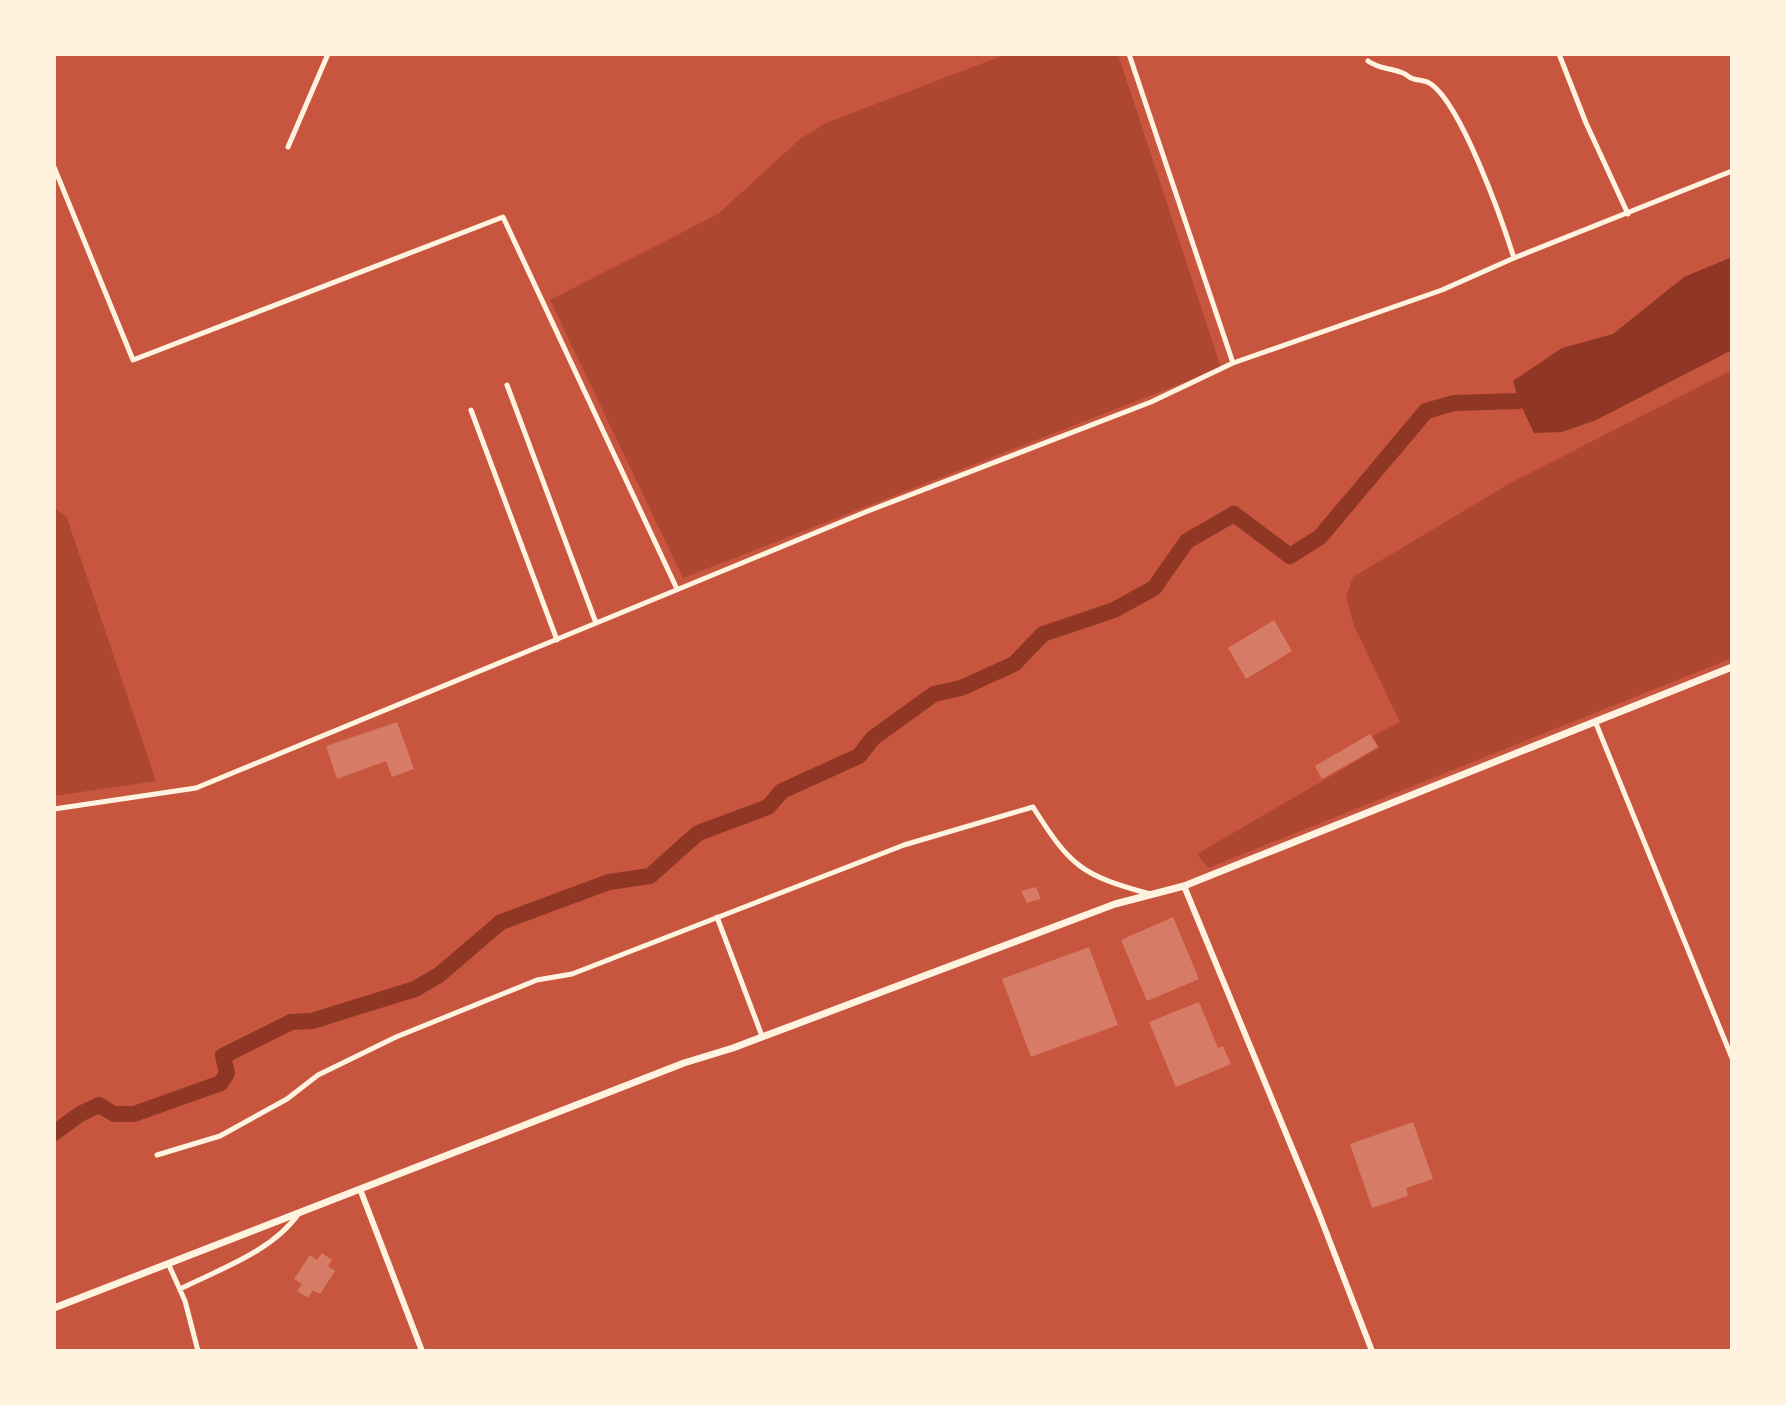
<svg xmlns="http://www.w3.org/2000/svg" width="1786" height="1405" font-family="Lato,sans-serif">
<rect width="100%" height="100%" fill="#c8553d"/>
<!-- green -->
<path fill="#ae4732" d="M 1007,54 L 1118,54 L 1221,368 L 683,578 L 550,300 L 718,214 L 800,139 L 826,123 Z
M 1732,370 L 1732,658 L 1208,868 L 1197,854 L 1379,748 L 1373,736 L 1400,722 L 1354,626 L 1346,597 L 1353,577 L 1514,481 Z
M 54,507 L 67,518 L 156,781 L 54,796 Z"/>
<!-- water -->
<path fill="#8f3625" d="M 1732,257 L 1732,350 L 1596,420 L 1562,432 L 1534,433 L 1519,401 L 1513,381 L 1562,348 L 1613,334 L 1684,277 Z"/>
<g fill="none" stroke-linecap="round" stroke-linejoin="round">
<!-- river -->
<path stroke="#8f3625" stroke-width="16" d="M 54,1133 L 80,1114 L 99,1105 L 114,1114 L 134,1114 L 221,1083 L 227,1073 L 223,1056 L 291,1022 L 312,1021 L 415,989 L 439,975 L 501,922 L 609,882 L 650,876 L 698,833 L 768,807 L 782,791 L 859,756 L 873,738 L 934,694 L 961,688 L 1014,664 L 1043,634 L 1114,610 L 1154,588 L 1187,541 L 1234,514 L 1290,556 L 1320,537 L 1426,411 L 1454,403 L 1519,401 L 1535,390"/>
</g>
<!-- building -->
<path fill="#d67c66" d="M 1274,620 L 1292,651 L 1246,679 L 1228,648 Z
M 397,722 L 414,769 L 392,777 L 386,761 L 337,779 L 326,746 Z
M 1370,734 L 1378,747 L 1322,779 L 1315,766 Z
M 1036,887 L 1041,899 L 1027,903 L 1021,891 Z
M 1173,917 L 1199,979 L 1147,1001 L 1121,940 Z
M 1089,947 L 1118,1025 L 1031,1057 L 1002,979 Z
M 1199,1002 L 1218,1048 L 1223,1046 L 1231,1064 L 1176,1087 L 1149,1022 Z
M 1413,1122 L 1433,1179 L 1406,1188 L 1408,1196 L 1372,1208 L 1350,1144 Z
M 322,1253 L 332,1260 L 328,1266 L 335,1271 L 320,1294 L 313,1290 L 308,1298 L 297,1291 L 302,1284 L 294,1279 L 310,1255 L 317,1260 Z"/>
<g fill="none" stroke-linecap="round" stroke-linejoin="round">
<!-- minor -->
<path stroke="#fff3e0" stroke-width="5" d="M 1129,54 L 1233,363
M 1559,54 L 1586,123 L 1628,214
M 1368,61 C 1379,69 1391,68 1403,73 C 1410,76 1406,77 1414,79 C 1421,81 1425,80 1431,84 C 1462,106 1502,220 1514,258
M 288,147 L 328,54
M 54,167 L 133,360 L 503,217 L 677,589
M 507,385 L 596,623
M 471,410 L 557,640
M 1595,721 L 1732,1058
M 54,809 L 196,788 L 868,511 L 1151,402 L 1233,363 L 1442,290 L 1514,258 L 1732,171
M 717,917 L 762,1036
M 157,1155 L 220,1136 L 287,1099 L 318,1075 L 396,1037 L 537,980 L 572,974 L 904,845 L 1033,807 C 1071,867 1081,875 1150,894
M 168,1263 L 185,1301 L 198,1351
M 180,1289 C 220,1269 273,1251 299,1213"/>
<!-- secondary -->
<path stroke="#fff3e0" stroke-width="6" d="M 1184,886 L 1318,1211 L 1372,1351
M 360,1189 L 422,1351"/>
<!-- primary -->
<path stroke="#fff3e0" stroke-width="7" d="M 54,1308 L 684,1063 L 733,1048 L 1115,904 L 1184,886 L 1732,667"/>
</g>
<!-- border -->
<rect width="1786" height="1405" fill="none" stroke="#fff3e0" stroke-width="112"/>
</svg>
